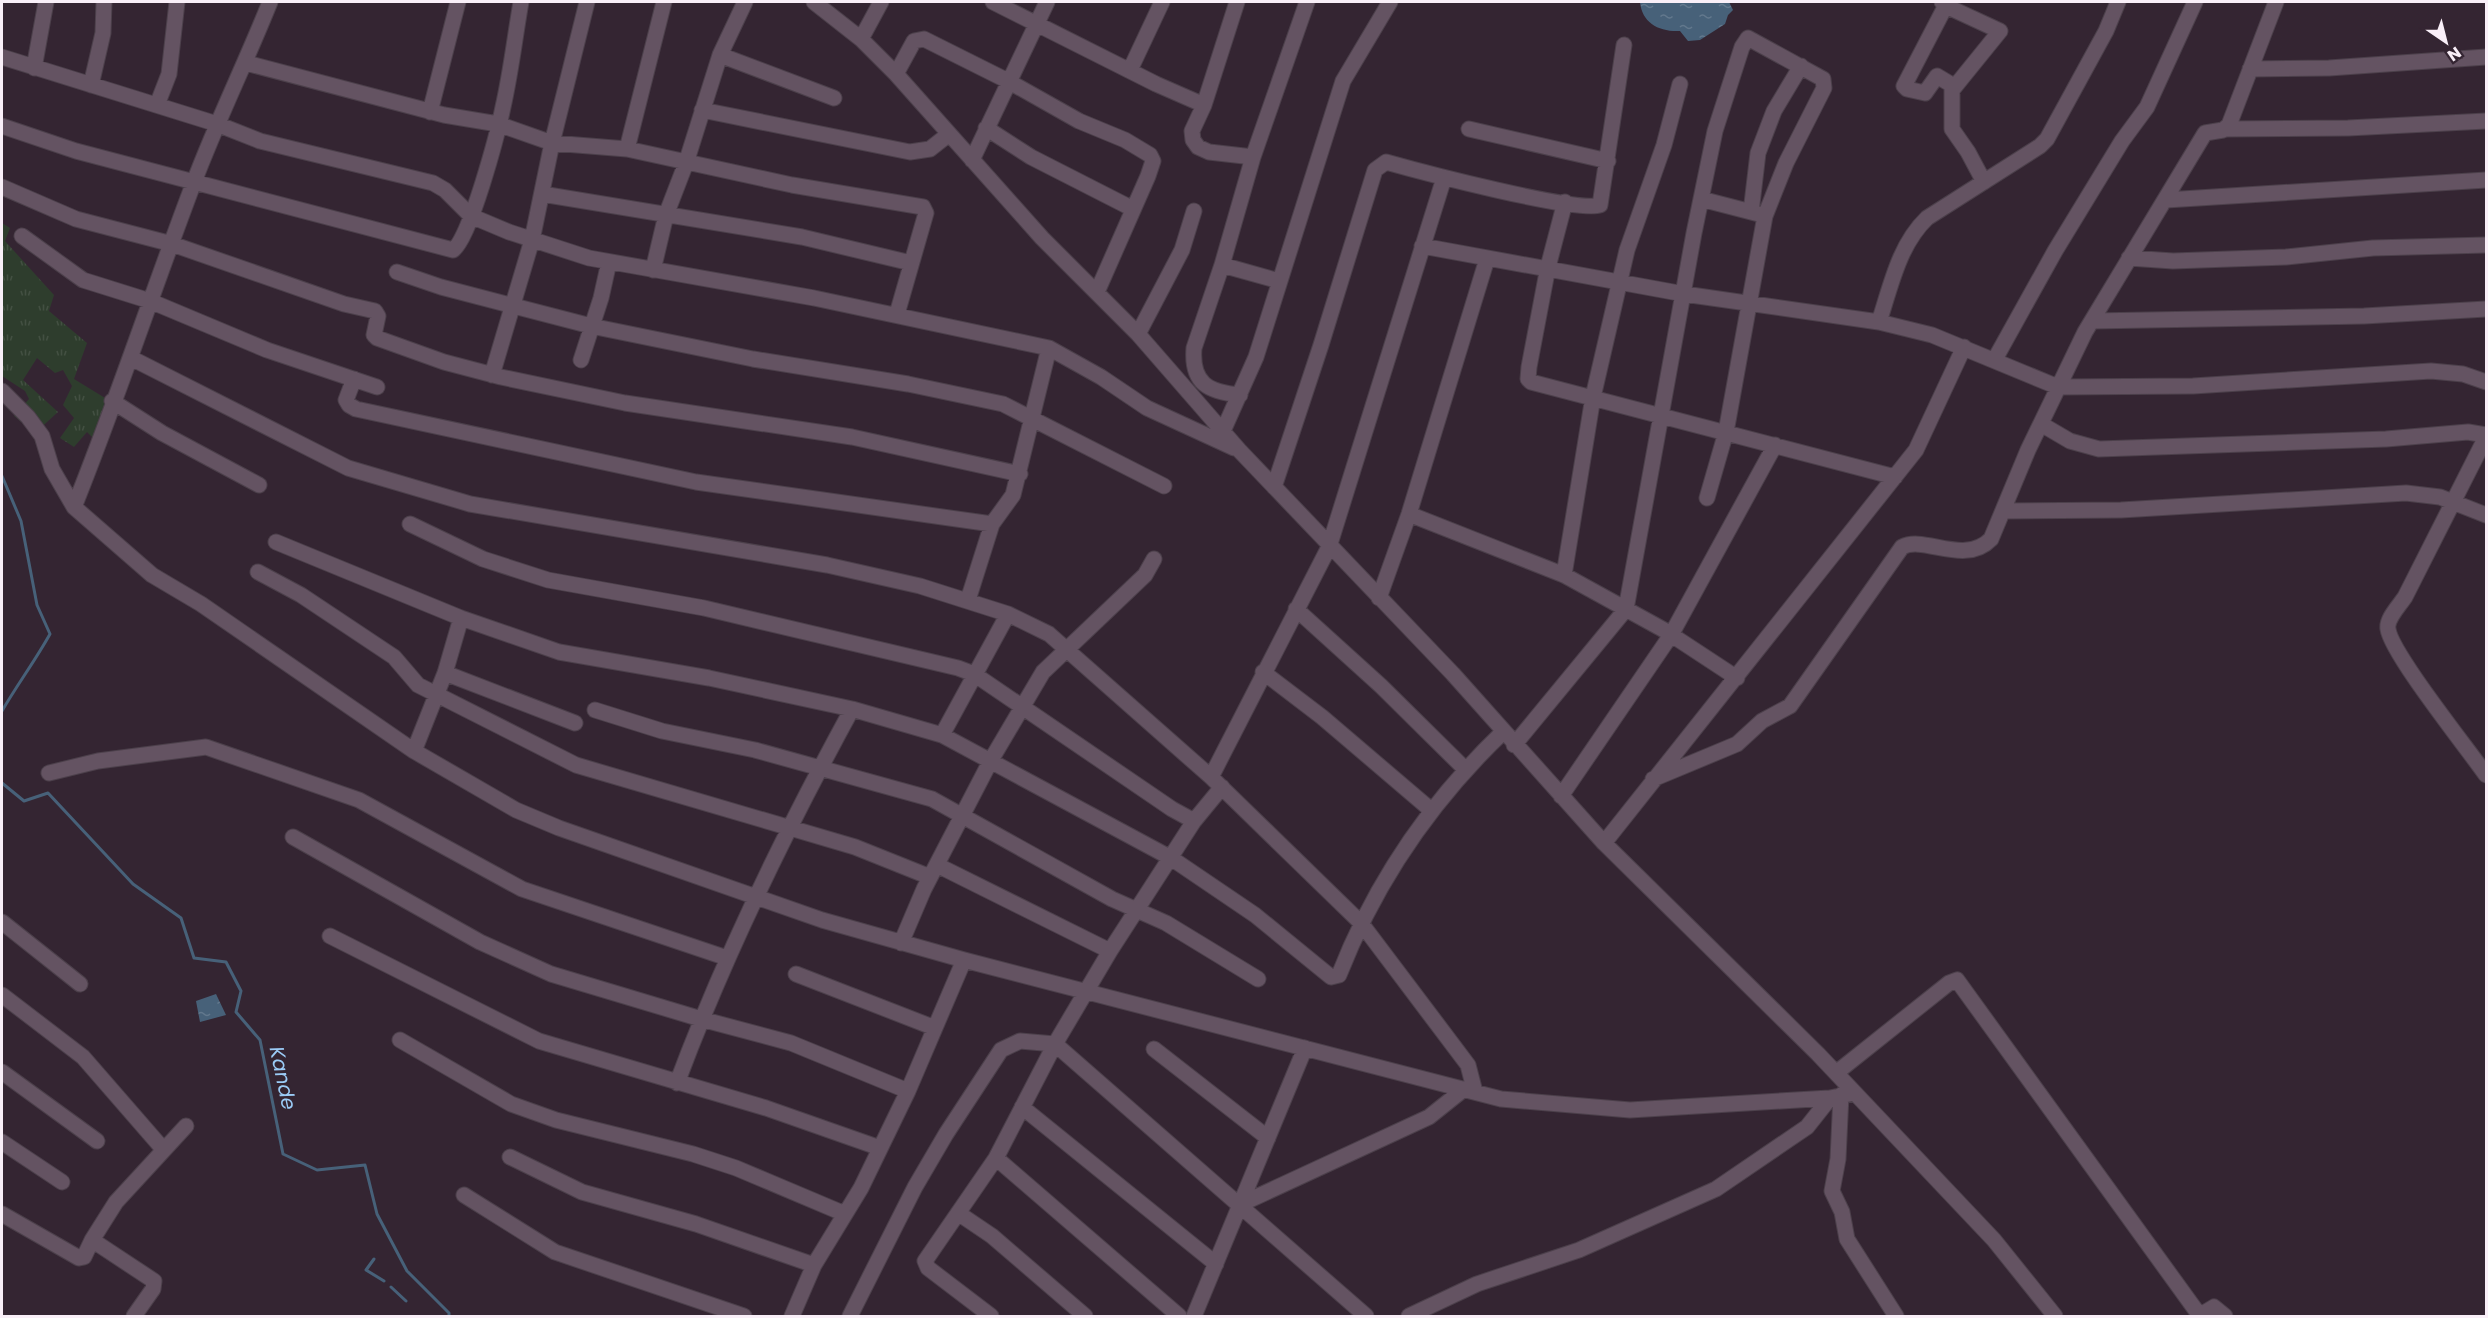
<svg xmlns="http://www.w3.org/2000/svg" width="2488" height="1318" font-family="Poppins,sans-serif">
<defs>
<pattern id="grass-tufts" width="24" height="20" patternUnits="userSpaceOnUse" patternTransform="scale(1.5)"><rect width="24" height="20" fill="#2e3d2d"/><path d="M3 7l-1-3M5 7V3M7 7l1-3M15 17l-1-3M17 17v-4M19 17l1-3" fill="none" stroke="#435042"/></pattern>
<pattern id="water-ripples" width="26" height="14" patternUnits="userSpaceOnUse" patternTransform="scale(1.5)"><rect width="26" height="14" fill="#476179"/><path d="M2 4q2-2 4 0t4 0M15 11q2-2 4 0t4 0" fill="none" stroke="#62788d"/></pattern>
</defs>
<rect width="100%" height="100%" fill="#342532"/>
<!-- grass -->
<path fill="url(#grass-tufts)" d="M 2,223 L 10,228 L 5,241 L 54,295 L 49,311 L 87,343 L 74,379 L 110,401 L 98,443 L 87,432 L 74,447 L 60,438 L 74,418 L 63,405 L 72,386 L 63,370 L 55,373 L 37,358 L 23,380 L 58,412 L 35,433 L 14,416 L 29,399 L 25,391 L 2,376 Z"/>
<!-- water -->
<path fill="url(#water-ripples)" d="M 1640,2 L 1729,2 L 1733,10 L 1728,15 L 1725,24 L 1700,40 L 1688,41 L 1680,31 C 1659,32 1642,23 1640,2 Z
M 216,994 L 226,1015 L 200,1022 L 196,1001 Z"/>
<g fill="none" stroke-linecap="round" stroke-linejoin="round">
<!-- stream -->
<path stroke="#476179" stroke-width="3" d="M 2,476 L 21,521 L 37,605 L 50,634 C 35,661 17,685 2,711
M 2,783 L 24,801 L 48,793 L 133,884 L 181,918 L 194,958 L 226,962 L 241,991 L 236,1012 L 260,1040 L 283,1154 L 317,1170 L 365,1165 L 377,1214 L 407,1271 L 449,1313 L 449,1316
M 367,1269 L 374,1259 L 366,1270 L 384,1281
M 391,1287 L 406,1301"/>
<defs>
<path id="minor" d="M 814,2 L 861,39 L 896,74 L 1042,238 L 1138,334 L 1239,450 L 1453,674 L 1604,843 L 1818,1054 L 1994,1240 L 2055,1316
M 993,2 L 1156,84 L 1204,105
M 1237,2 L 1204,105 L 1192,131 L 1193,140 L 1198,147 L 1209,152 L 1253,157
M 1942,2 L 1946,6 L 1944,9 L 1904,86 L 1907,89 L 1925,93 L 1937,76 L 1952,85 L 1952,129 L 1968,152 L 1984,182
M 1946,6 L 2000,31 L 1953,89
M 861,39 L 881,2
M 720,55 L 834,98
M 2,57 L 217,124 L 260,141 L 433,183 L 445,190 L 471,216 L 509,232 L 589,258 L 814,298 L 1049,348 L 1101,377 L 1147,408 L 1234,448
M 246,63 L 444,115 L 498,124 L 552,143 L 627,149 L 792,185 L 923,207 L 926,213 L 897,314
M 34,68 L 46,2
M 2250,69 L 2329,68 L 2486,57
M 1130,70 L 1162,2
M 896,74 L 914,41 L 924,39 L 1008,81 L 1079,121 L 1125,140 L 1150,155 L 1153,161 L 1148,176 L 1097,292
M 91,85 L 103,33 L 104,2
M 157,105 L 169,74 L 177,2
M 702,110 L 910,152 L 930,149 L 949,134
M 430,112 L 458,2
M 2,126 L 76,151 L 453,250 C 470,239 498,132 503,107 C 511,72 515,36 521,2
M 986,128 L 1031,157 L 1133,209
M 1469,129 L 1608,161
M 2224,129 L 2348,128 L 2486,121
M 627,149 L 664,2
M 972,160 L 1047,2
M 2,187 L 76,219 L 172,244 L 344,304 L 375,311 L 378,316 L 374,335 L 377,338 L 444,362 L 501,377 L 625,403 L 852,437 L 1020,474
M 542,194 L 802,237 L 911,263
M 1701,199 L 1759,214
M 2166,200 L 2486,180
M 1565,202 L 1548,267 L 1529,367 L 1528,379 L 1531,382 L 1895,477
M 1751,212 L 1758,153 L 1774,111 L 1801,66
M 22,236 L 83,280 L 150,301 L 267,350 L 377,387
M 1422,246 L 1684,294 L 1879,322 L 1932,335 L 2058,387 L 2193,386 L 2431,371 L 2463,374 L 2486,382
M 2129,258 L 2173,261 L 2286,257 L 2373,248 L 2486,245
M 1222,265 L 1194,348 C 1191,384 1209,392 1240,395
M 653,270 L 666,215 L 686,163 L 720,55 L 745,2
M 397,272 L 441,287 L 591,326 L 753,359 L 908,384 L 1003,404 L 1164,486
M 1279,281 L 1222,265 L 1253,157 L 1307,2
M 2092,321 L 2364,316 L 2486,309
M 1879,322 C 1891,285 1899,245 1927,218 L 2040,146 L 2047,139 L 2106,31 L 2118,2
M 1138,334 L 1182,250 L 1194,211
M 131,358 L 348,468 L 470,504 L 827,565 L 920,586 L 1008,614 L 1049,634 L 1211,777 L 1361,923 L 1468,1065 L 1475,1092
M 1995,359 L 2055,251 L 2122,141 L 2147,107 L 2195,2
M 581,360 L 601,298 L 609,262
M 492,375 L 532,240 L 552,143 L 587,2
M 354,379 L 346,400 L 349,405 L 356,409 L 696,482 L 992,524
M 2,391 L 28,417 L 42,436 L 52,469 L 74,507 L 152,575 L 201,604 L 414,751 L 516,810 L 559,828 L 822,920 L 964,960 L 1501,1099 L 1630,1110 L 1830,1098 L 1854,1093
M 112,401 L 162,433 L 259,485
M 2041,424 L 2070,441 L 2099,449 L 2386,439 L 2468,432 L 2486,435
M 1223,431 L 1256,357 L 1343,81 L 1390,2
M 2486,437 L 2405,597 C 2399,606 2386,619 2388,629 C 2391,653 2468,749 2486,775
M 1274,487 L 1321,345 L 1375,170 L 1386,162 C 1418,171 1576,213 1600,205 L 1624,45
M 74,507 C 117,400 153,290 194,182 C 217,121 246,62 270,2
M 2003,511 L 2121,510 L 2406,493 L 2440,497 L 2486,515
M 1409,514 L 1564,575 L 1664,630 L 1737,678
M 410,524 L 483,559 L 548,580 L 704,608 L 958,668 L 974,674 L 1172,809 L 1194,821
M 276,542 L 461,618 L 559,652 L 709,678 L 852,709 L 942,735 L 1171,858 L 1255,915 L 1331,977 L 1339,975 C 1375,883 1432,800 1503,732
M 258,572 L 301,595 L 394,657 L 418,685 L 576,765 L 855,847 L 930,877
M 1564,575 L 1593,397 L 1627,250 L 1664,145 L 1680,84
M 1379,598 L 1409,514 L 1487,259
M 968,600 L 992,524 L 1013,495 L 1049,348
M 1296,609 L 1381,686 L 1465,769
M 1263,672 L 1322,717 L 1431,810
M 445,673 L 575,723
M 595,710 L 662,731 L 755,750 L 932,799 L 1112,899 L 1166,923 L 1258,979
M 942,735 L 1008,614
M 1514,745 L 1626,609 L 1694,233 L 1715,131 L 1742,47 L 1748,38 L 1823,79 L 1824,88 L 1786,163 L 1765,216 L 1726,432 L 1707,498
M 414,751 L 445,673 L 461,618
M 49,773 L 98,761 L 206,747 L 359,800 L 522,889 L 727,958
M 1211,777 L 1329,547 L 1444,178
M 1653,779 L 1737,744 L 1762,721 L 1790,706 L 1902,547 C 1924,535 1965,566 1991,539 L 2028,450 L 2085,332 L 2205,133 L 2223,130 L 2229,125 L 2276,2
M 1561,796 L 1671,635 L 1775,445
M 293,837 L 480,942 L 551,974 L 701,1019 L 791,1043 L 908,1091
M 1604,843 L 1916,450 L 1964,347
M 937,865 L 1110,951
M 2,922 L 80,984
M 330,936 L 539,1041 L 766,1108 L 880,1148
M 901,943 L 924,889 L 991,760 L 1043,672 L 1145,575 L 1154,559
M 796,974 L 935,1028
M 2,995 L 83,1057 L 163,1149
M 400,1040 L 511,1104 L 556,1120 L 693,1154 L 736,1168 L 845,1214
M 1154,1049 L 1268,1138
M 2,1072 L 97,1141
M 1836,1073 L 1949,983 L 1957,980 L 2200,1316
M 677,1083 C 725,954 786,830 852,709
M 1841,1095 L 1838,1159 L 1832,1191 L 1842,1212 L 1847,1239 L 1896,1316
M 1022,1107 L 1216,1264
M 2,1142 L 62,1182
M 510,1157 L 582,1192 L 696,1224 L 814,1265
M 996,1158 L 1179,1316
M 464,1195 L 555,1252 L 744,1316
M 1241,1204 L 1429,1117 L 1464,1089
M 958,1213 L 992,1236 L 1085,1316
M 2,1214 L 79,1258 L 84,1257 L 92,1240
M 134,1316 L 153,1289 L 154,1281 L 92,1240 L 116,1202 L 186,1126
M 792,1316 L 814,1265 L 861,1188 L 908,1091 L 964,960
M 850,1316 L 915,1187 L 946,1134 L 1001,1050 L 1020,1041 L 1055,1044 L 1366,1316
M 991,1316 L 928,1268 L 925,1261 L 996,1158 L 1055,1044 L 1110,951 L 1194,821 L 1222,787
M 1194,1316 L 1305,1048
M 1409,1316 L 1477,1284 L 1579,1250 L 1716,1189 L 1807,1127 L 1830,1098
M 2199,1316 L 2214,1307 L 2225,1316"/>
</defs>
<!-- minor casing -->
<use href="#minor" stroke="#4c404b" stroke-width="17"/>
<!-- minor -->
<use href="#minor" stroke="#645362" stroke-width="15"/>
</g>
<g text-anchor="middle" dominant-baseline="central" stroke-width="4.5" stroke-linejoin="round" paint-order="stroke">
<!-- water labels -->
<g font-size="20" font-style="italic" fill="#9bcbf6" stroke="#342532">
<text transform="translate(283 1078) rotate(78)">Kande</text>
</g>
</g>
<!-- border -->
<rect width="2488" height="1318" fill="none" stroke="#f9eff8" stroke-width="6"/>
<!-- north arrow -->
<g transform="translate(2446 42) rotate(145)" stroke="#342532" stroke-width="4.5" paint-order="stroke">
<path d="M0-4.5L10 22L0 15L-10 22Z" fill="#f9eff8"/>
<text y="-9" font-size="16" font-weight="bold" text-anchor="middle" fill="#f9eff8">N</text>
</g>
</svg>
